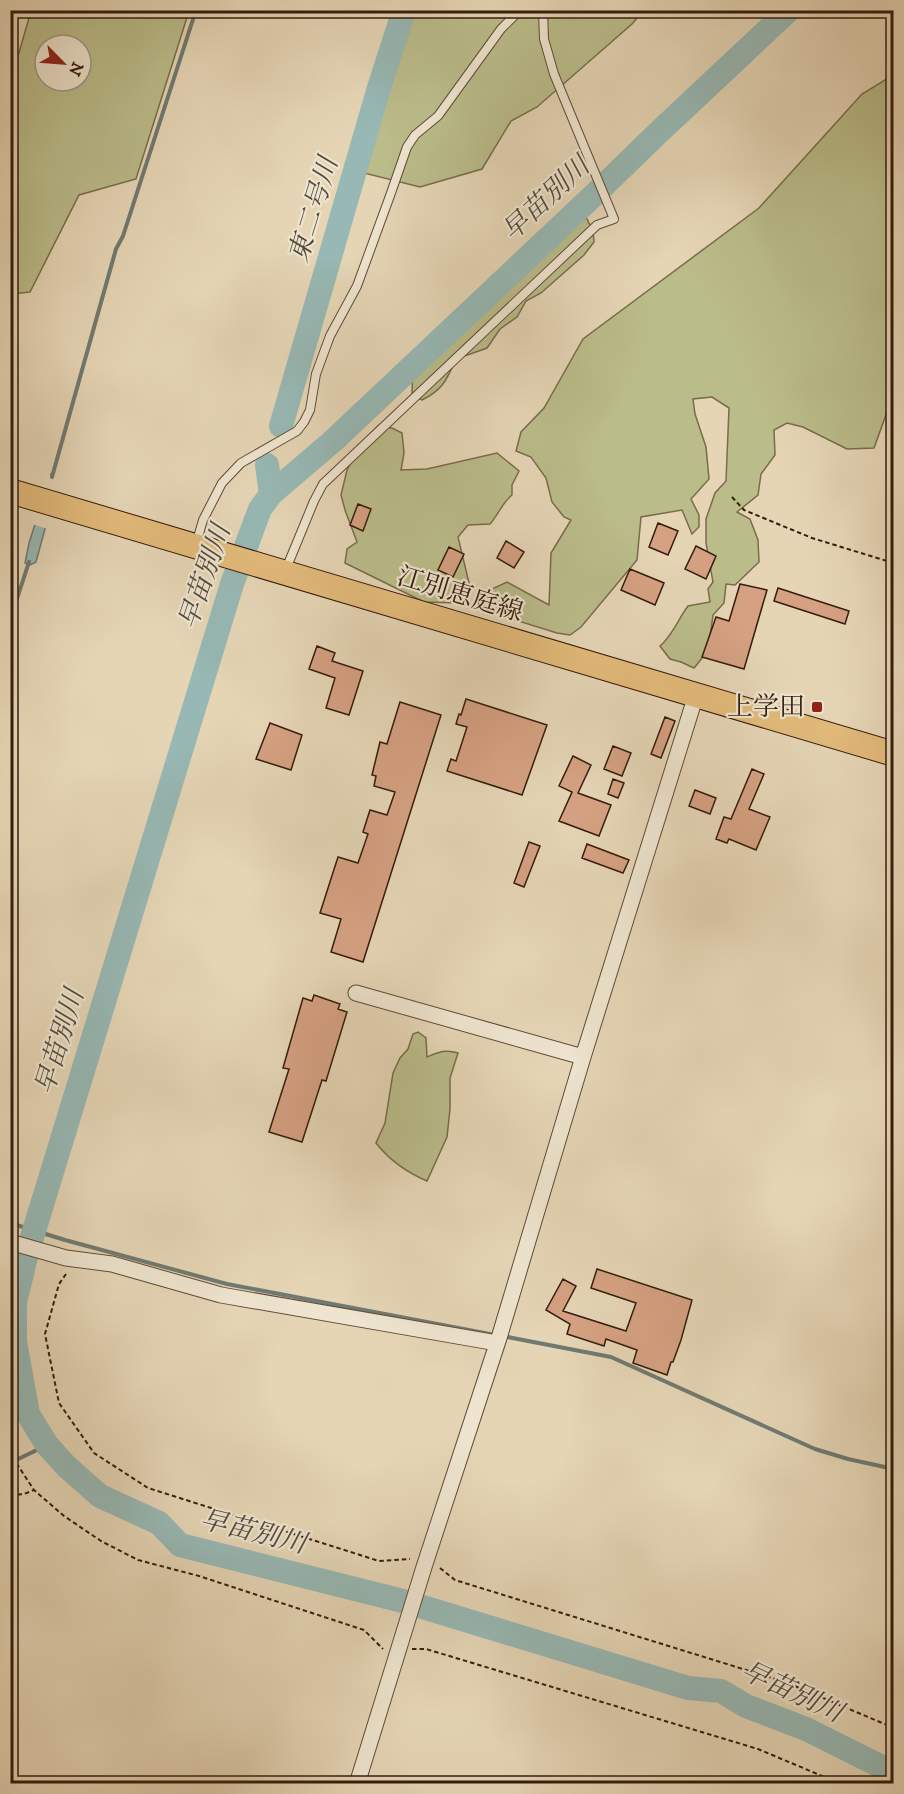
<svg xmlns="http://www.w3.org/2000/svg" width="904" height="1794" font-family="'IM FELL DW Pica','Noto Serif JP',serif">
<rect width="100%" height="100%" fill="#e5d5b5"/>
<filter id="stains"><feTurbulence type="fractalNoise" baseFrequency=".00333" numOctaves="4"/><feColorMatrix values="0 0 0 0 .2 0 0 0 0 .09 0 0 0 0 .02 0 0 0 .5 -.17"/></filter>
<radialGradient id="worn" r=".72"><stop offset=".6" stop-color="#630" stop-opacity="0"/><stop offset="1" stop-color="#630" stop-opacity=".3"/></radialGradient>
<!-- green -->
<path fill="#babc8a" stroke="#786c4b" stroke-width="1.5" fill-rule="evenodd" d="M 31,11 L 189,11 L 136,179 L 79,195 L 30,292 L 11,294 L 11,80 ZM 45,45 L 81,45 L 81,81 L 45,81 Z
M 408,11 L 643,11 L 632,24 L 537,107 L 511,121 L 482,169 L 420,187 L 364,173 L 384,79 Z
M 893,75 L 893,373 L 887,412 L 874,448 L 847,449 L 803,427 L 787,423 L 774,430 L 775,455 L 761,474 L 758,495 L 737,512 L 750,519 L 758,540 L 759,562 L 735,585 L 726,584 L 724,603 L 713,615 L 708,651 L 694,668 L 681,662 L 670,659 L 660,646 C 673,635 678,619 688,606 L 710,602 L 708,589 L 713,582 L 706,543 L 706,519 L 715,493 L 726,481 L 729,408 L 712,397 L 693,399 L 695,414 L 706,447 L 709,479 L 691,499 L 699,515 L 699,527 L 692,534 L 682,510 L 641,517 L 637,560 L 581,627 L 570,635 L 557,633 L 486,611 L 492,589 L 507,582 L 549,605 L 551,553 L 571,520 L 564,517 L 552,502 L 546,478 L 531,457 L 516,451 L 521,432 L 544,408 L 583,339 L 759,208 L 862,94 Z
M 587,204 L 586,217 L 593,231 L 594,242 L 584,255 L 541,293 L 526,301 L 517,317 L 500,329 L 487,348 L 456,359 C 447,379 443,390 422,400 L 412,395 L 413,355 L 487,285 L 578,205 Z
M 378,426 L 392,428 L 402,433 L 404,453 L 401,470 L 427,469 L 497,453 L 519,471 L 512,485 L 512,495 C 502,503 499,514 490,524 L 468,525 L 458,537 L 470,587 L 458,603 L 424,602 L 345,563 L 347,549 L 357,542 L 345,510 L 341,495 L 347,470 L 362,442 Z
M 418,1032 L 426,1038 L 427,1057 C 439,1052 446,1049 458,1053 L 450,1078 L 450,1109 L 447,1137 L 427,1181 C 406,1172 390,1161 376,1143 L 385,1123 L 393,1073 L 400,1058 L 408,1049 L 413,1034 Z"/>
<!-- water -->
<path fill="#97b8b4" stroke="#707a71" stroke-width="1.5" d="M 51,474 L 53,475 L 45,529 L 36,562 L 30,565 L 25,563 L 29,543 Z"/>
<!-- pier -->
<path fill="#e5d5b5" d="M 47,474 L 56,477 L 48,529 L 32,524 Z"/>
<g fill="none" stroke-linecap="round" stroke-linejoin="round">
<!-- stream -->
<path stroke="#707a71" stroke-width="4" d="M 52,477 L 116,249 L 123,236 L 196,10
M 10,620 L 29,562
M 10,1223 L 65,1240 L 227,1284 L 495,1335
M 502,1336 L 611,1357 L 815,1449 L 848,1459 L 894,1469
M 10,1463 L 47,1445"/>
<!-- river -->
<path stroke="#97b8b4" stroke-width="24" d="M 789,10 L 659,132 L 595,194 L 333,441 L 271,494 L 260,509 L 232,584 L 26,1257 L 15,1302 L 15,1342 L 28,1414 L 47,1445 L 66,1466 L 100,1496 L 159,1523 L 180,1545 L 403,1601 L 688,1688 L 721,1691 L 746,1706 L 806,1729 L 894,1773
M 281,426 L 378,91 L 404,10
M 267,465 L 271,494"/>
</g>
<!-- building -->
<path fill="#d5a182" stroke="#351c0c" stroke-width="1.5" d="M 358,504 L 371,509 L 363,531 L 350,525 Z
M 658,523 L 678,531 L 668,555 L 649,547 Z
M 506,541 L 524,552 L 514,568 L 497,558 Z
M 696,546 L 716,556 L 706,579 L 685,569 Z
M 449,547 L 464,554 L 453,577 L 438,570 Z
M 630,569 L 664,583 L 655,605 L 621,590 Z
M 740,584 L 767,590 L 744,669 L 702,657 L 716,617 L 729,621 Z
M 778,588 L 849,611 L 845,624 L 774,601 Z
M 317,646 L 335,653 L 332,661 L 363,671 L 349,715 L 326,708 L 335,678 L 309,669 Z
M 466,699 L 547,725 L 522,795 L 447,771 L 451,759 L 456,761 L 467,727 L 456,724 L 459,714 L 461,715 Z
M 400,702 L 441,715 L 363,962 L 331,952 L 341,919 L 320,913 L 338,857 L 358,863 L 368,834 L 363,832 L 370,810 L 387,815 L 395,792 L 374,786 L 376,776 L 372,775 L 380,742 L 387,744 Z
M 665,717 L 675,721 L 661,758 L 651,754 Z
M 270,723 L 302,735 L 291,770 L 256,759 Z
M 613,746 L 631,753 L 622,776 L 604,769 Z
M 573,756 L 591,765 L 578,793 L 611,805 L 599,836 L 559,821 L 572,792 L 559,786 Z
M 752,769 L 764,774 L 749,809 L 770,817 L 756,850 L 729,839 L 727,843 L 716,839 L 724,817 L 731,819 Z
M 613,779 L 624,783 L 618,798 L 608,794 Z
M 695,790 L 716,798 L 710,814 L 689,806 Z
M 529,842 L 540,846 L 524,887 L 514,883 Z
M 587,844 L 629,860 L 623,873 L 582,858 Z
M 314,995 L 340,1004 L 338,1009 L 347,1012 L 326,1081 L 322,1080 L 302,1142 L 269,1132 L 289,1069 L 283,1068 L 303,998 L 312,1001 Z
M 597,1269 L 692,1300 L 681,1340 L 673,1362 L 671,1362 L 667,1375 L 633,1363 L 637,1350 L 606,1339 L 604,1346 L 567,1334 L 570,1324 L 546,1310 L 563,1279 L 576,1286 L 563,1311 L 626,1331 L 636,1303 L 591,1288 Z"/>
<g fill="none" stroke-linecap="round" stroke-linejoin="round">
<defs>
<path id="lane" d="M 196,544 L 203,520 L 222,483 L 241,463 L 297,431 L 304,422 L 310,410 L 316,374 L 330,336 L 357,286 L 391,193 L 407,147 L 415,135 L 438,116 L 501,29 L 520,10
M 286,569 L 314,501 L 323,484 L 597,225 L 614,219 L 554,74 L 544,39 L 543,10"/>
<path id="street" d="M 356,993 L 583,1057
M 10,1242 L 66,1258 L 112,1264 L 221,1295 L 497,1343
M 357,1784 L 424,1567 L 499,1338 L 583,1057 L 696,695"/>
<path id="primary" d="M 10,491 L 894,754"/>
</defs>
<!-- lane casing -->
<use href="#lane" stroke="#614a36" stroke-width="10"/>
<!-- street casing -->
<use href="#street" stroke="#614a36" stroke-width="17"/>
<!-- primary casing -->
<use href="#primary" stroke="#351c0c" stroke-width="26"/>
<!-- path -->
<path stroke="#351c0c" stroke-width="2" stroke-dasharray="4.5 3" stroke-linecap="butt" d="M 732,497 L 744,510 L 812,538 L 887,561 L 894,565
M 887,561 L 894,537
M 66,1274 L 59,1284 L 45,1334 L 59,1403 L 94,1453 L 148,1488 L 379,1561 L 410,1559
M 10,1450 L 13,1458 L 34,1490 L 64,1516 L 101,1541 L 138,1560 L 199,1576 L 364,1630 L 383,1649
M 10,1495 L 24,1494 L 34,1490
M 440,1568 L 455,1580 L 785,1682 L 894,1728
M 412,1649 L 426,1649 L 758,1749 L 841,1784"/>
<!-- lane -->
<use href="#lane" stroke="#eee4cf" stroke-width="8"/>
<!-- street -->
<use href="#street" stroke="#eee4cf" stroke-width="15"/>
<!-- primary -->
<use href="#primary" stroke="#e2ba7a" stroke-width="24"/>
</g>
<!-- markers -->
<rect fill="#8f2418" stroke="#eee4cf" stroke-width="2" x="811" y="701" width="12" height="12" rx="3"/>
<g text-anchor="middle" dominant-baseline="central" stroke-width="4.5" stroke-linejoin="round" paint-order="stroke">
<!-- street labels -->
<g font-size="26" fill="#351c0c" stroke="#eee4cf">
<text transform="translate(460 595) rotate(17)">江別恵庭線</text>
</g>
<!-- poi labels -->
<g font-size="26" fill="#351c0c" stroke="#eee4cf" text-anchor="end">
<text x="805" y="707">上学田</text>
</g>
<!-- water labels -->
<g font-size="27" font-style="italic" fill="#524b3e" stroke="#eee4cf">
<text transform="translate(546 199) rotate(-43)">早苗別川</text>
<text transform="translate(314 210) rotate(-73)">東二号川</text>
<text transform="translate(205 577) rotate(-71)">早苗別川</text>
<text transform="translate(60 1042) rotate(-73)">早苗別川</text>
<text transform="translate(253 1532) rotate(14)">早苗別川</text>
<text transform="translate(792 1692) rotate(25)">早苗別川</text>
</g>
</g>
<!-- margin -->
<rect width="904" height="1794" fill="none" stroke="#e5d5b5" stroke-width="36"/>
<rect x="12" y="12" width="880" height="1770" fill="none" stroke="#351c0c" stroke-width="3"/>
<rect x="18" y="18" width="868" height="1758" fill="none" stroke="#351c0c" stroke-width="1.5"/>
<!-- north arrow -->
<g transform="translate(63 63) rotate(115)"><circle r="28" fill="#eee4cf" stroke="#a49481" stroke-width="1.5"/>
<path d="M0-4.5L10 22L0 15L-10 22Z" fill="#8f2418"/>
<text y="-9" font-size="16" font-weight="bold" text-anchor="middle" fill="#351c0c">N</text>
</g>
<rect width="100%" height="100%" filter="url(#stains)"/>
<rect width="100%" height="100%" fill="url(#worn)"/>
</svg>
